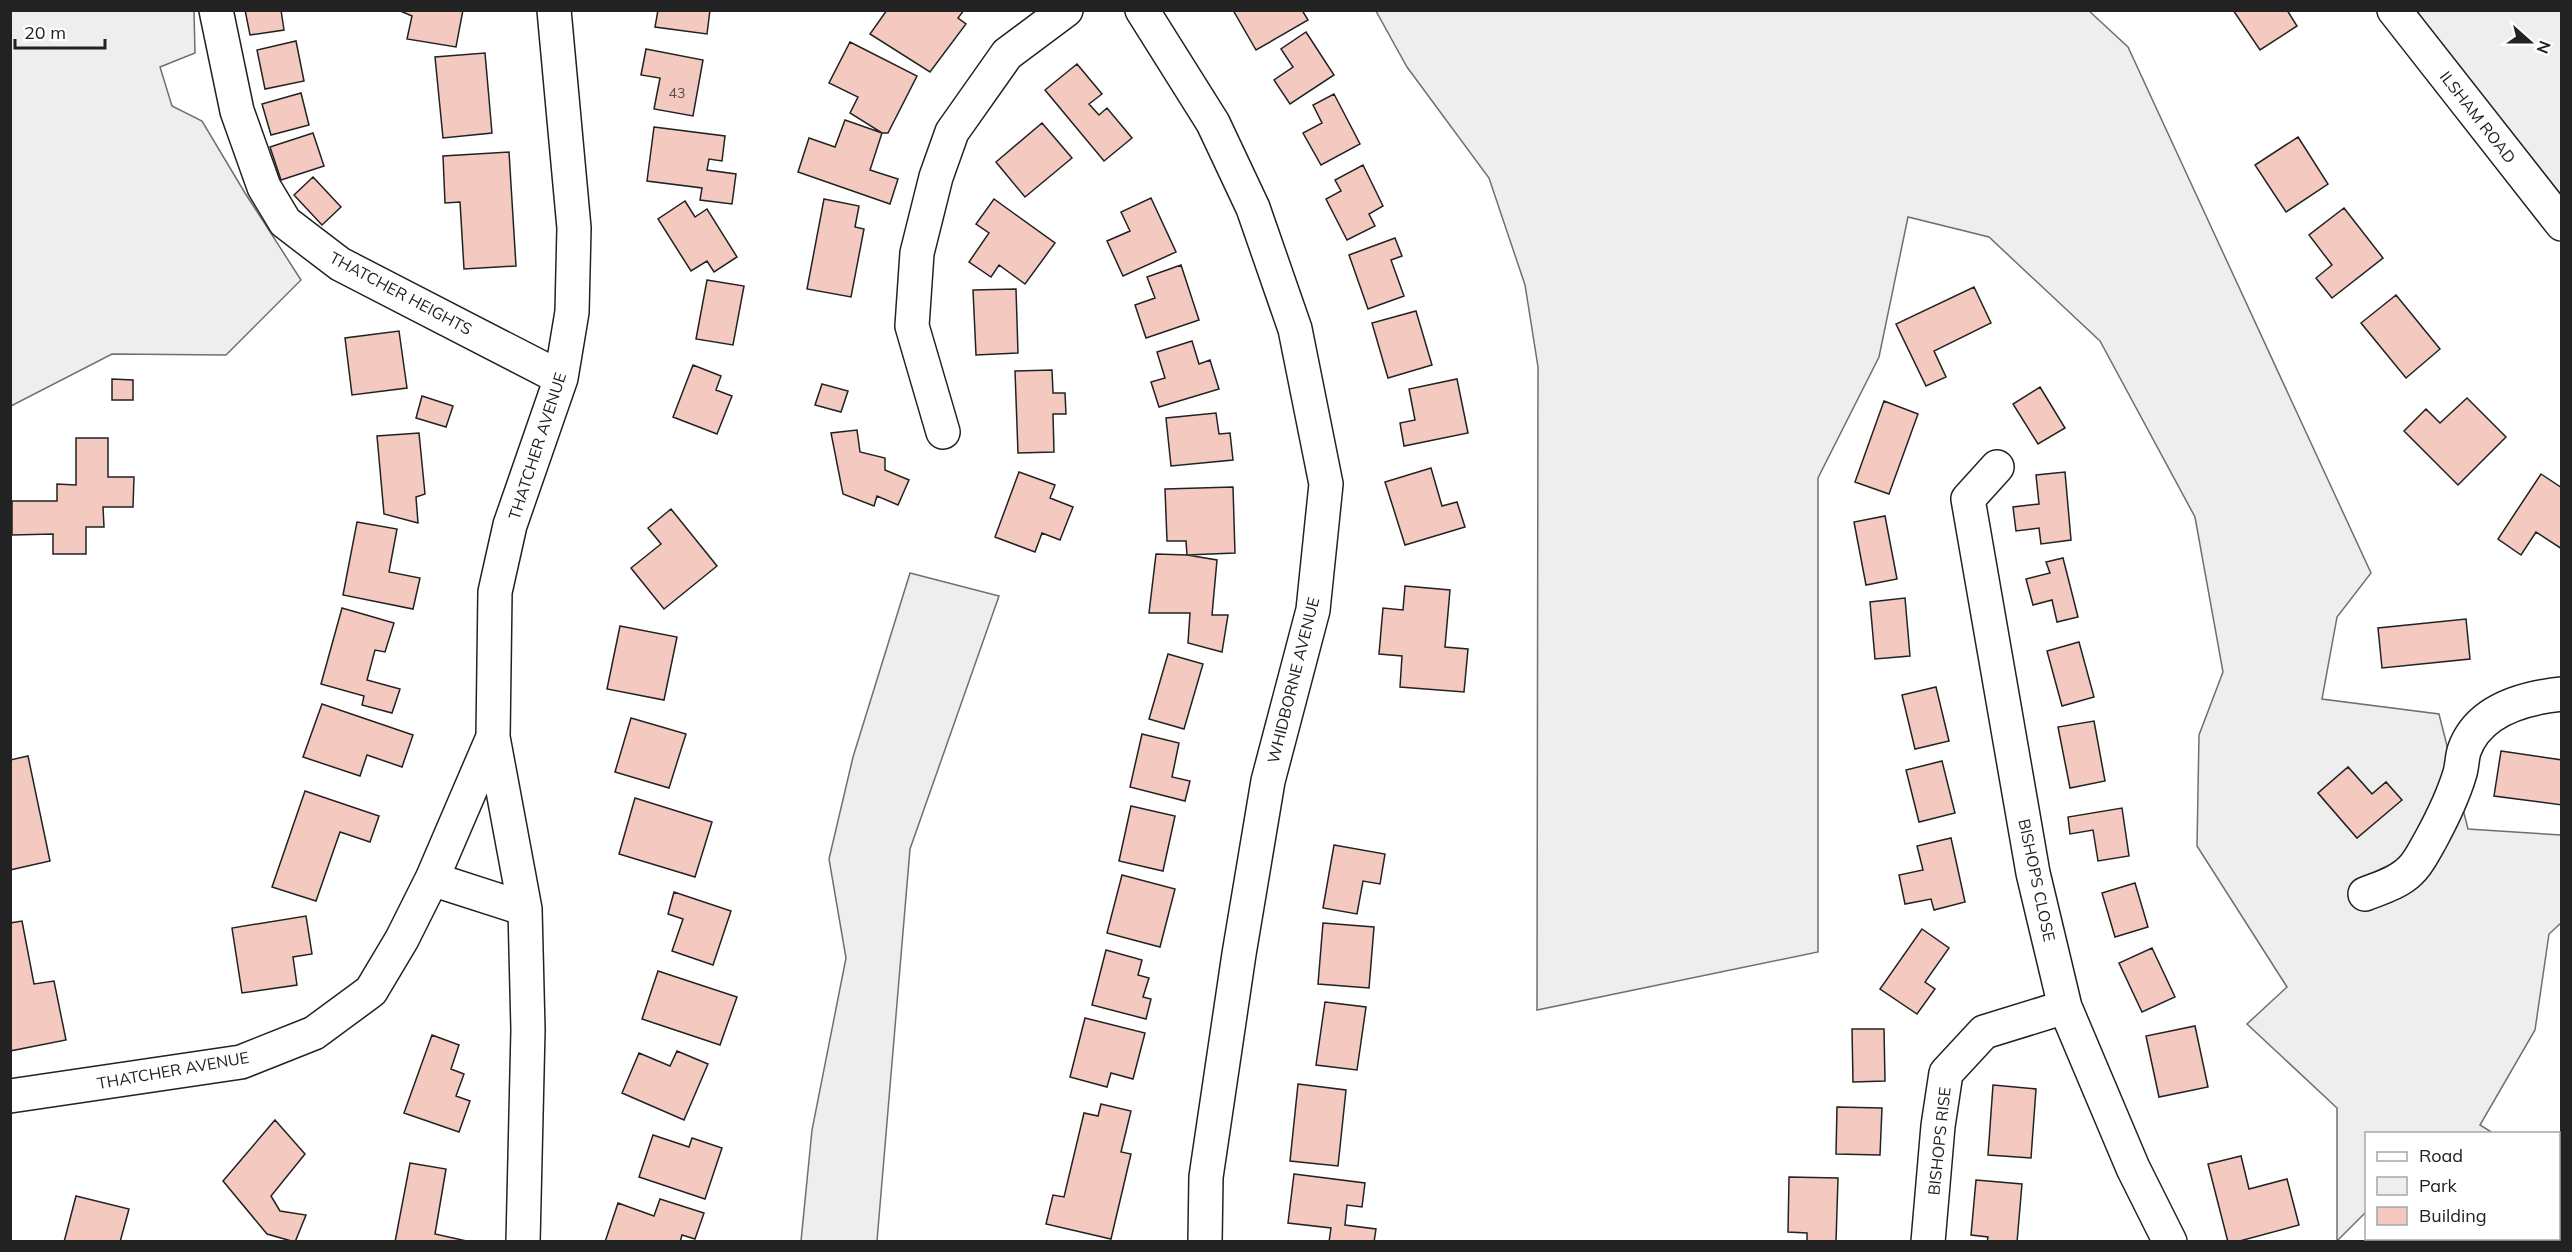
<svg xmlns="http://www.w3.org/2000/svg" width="2572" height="1252" font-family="Mulish,sans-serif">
<rect width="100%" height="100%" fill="#fff"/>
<!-- green -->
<path fill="#eee" stroke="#6f6f6f" stroke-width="1.5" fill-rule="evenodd" d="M 11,10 L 194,11 L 195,53 L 160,67 L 172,106 L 202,121 L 245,193 L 301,280 L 226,355 L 112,354 L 11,406 Z
M 2088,10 L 2128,47 L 2371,573 L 2337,617 L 2322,699 L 2439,714 L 2468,829 L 2561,835 L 2561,923 L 2549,934 L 2535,1030 L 2480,1125 L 2493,1133 L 2366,1134 L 2366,1212 L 2337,1241 L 2337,1108 L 2247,1024 L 2287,987 L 2197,846 L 2199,735 L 2223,672 L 2195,517 L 2100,341 L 1989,237 L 1908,217 L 1879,357 L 1818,478 L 1818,952 L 1537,1010 L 1538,367 L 1525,285 L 1489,178 L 1407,67 L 1376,11 ZM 2348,767 L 2372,794 L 2386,782 L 2401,800 L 2357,838 L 2318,793 Z
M 2417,11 L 2561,11 L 2561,195 L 2427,26 Z
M 910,573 L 999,596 L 910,849 L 877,1241 L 801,1241 L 812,1130 L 846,958 L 829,859 L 853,757 Z"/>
<!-- building -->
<path fill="#f3c9c0" stroke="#222" stroke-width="1.5" d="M 245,10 L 281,10 L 284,30 L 250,35 Z
M 398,10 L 463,10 L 456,47 L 407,39 L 412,16 Z
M 658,10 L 710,10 L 707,34 L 655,27 Z
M 887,10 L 964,10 L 958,18 L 966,24 L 930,72 L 870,34 Z
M 1233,10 L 1302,10 L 1308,20 L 1256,50 Z
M 2233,10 L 2287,10 L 2297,26 L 2260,50 Z
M 1306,32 L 1334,75 L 1290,104 L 1274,80 L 1293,67 L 1281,49 Z
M 296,41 L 304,81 L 265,89 L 257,50 Z
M 850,42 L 917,76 L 888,133 L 882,133 L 850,113 L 858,97 L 829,83 Z
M 646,49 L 703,60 L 693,116 L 654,109 L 660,78 L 641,75 Z
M 485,53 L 492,133 L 443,138 L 435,57 Z
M 1077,64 L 1102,94 L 1089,104 L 1099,115 L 1107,108 L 1132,138 L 1104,161 L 1045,90 Z
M 301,93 L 309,125 L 271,135 L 262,104 Z
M 1334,94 L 1360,144 L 1321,165 L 1303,133 L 1322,123 L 1313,105 Z
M 845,120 L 882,133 L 870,170 L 898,179 L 890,204 L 798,172 L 809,138 L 835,147 Z
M 1042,123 L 1072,158 L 1025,197 L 996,162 Z
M 654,127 L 725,136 L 722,161 L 709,159 L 707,170 L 736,174 L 732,204 L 700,200 L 702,188 L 647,181 Z
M 313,133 L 324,166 L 281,180 L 270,147 Z
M 2298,137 L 2328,184 L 2286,212 L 2255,165 Z
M 509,152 L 516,266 L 464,269 L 460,202 L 445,203 L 443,156 Z
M 1363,165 L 1383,206 L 1369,214 L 1375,226 L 1347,240 L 1326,199 L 1341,191 L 1335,180 Z
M 313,177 L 341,207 L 322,225 L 294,195 Z
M 1151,198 L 1176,252 L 1123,276 L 1107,241 L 1130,231 L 1121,212 Z
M 824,199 L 859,206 L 855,227 L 864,229 L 851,297 L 807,289 Z
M 994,199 L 1055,243 L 1025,284 L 999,265 L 991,277 L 969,262 L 989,233 L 976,224 Z
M 685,201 L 695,217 L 707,209 L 737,257 L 714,272 L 707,261 L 691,271 L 658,219 Z
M 2344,208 L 2383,258 L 2332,298 L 2316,278 L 2332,265 L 2309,235 Z
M 1395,238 L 1402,256 L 1391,260 L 1404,296 L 1368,309 L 1349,255 Z
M 1181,265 L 1199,320 L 1146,338 L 1135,305 L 1155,298 L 1147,277 Z
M 707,280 L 744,286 L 733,345 L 696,339 Z
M 1974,287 L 1991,323 L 1934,351 L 1946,377 L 1926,386 L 1896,324 Z
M 1016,289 L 1018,353 L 976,355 L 973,290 Z
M 2396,295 L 2440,349 L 2406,378 L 2361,323 Z
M 1416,311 L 1432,365 L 1388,378 L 1372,323 Z
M 399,331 L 407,388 L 352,395 L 345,338 Z
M 1192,341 L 1199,364 L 1210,360 L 1219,389 L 1159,407 L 1151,382 L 1165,378 L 1157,352 Z
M 693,365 L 721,376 L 716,390 L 732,396 L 717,434 L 673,417 Z
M 1052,370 L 1053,393 L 1065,393 L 1066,414 L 1053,414 L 1054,452 L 1018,453 L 1015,371 Z
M 112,379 L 133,380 L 133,400 L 112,400 Z
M 1457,379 L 1468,433 L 1404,446 L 1400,423 L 1415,420 L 1409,389 Z
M 822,384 L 848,391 L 841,412 L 815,405 Z
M 2040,387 L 2065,428 L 2038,444 L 2013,404 Z
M 422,396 L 453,406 L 446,427 L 416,418 Z
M 2467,398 L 2506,437 L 2458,485 L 2404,431 L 2426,409 L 2440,423 Z
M 1884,401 L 1918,414 L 1889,494 L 1855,482 Z
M 1216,413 L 1219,434 L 1230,433 L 1233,460 L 1171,466 L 1166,418 Z
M 857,430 L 860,452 L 885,458 L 885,470 L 909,480 L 898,505 L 877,496 L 874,506 L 843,494 L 831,433 Z
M 419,433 L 425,494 L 416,497 L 418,523 L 384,514 L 377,436 Z
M 76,438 L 108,438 L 108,477 L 134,477 L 133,507 L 103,507 L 104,527 L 86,527 L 86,554 L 53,554 L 53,534 L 12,535 L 12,501 L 57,501 L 57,484 L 76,485 Z
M 1431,468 L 1442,506 L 1457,502 L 1465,527 L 1405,545 L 1385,482 Z
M 1019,472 L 1055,485 L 1050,498 L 1073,507 L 1060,540 L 1042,533 L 1035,552 L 995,537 Z
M 2065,472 L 2071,540 L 2041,544 L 2039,528 L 2016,531 L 2013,507 L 2039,504 L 2036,475 Z
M 2541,474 L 2562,488 L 2562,549 L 2536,532 L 2521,555 L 2498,539 Z
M 1233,487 L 1235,553 L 1187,555 L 1186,541 L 1167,541 L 1165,489 Z
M 671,509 L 717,566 L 664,609 L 631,568 L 661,544 L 648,528 Z
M 1885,516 L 1897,579 L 1866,585 L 1854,522 Z
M 357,522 L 397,529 L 389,572 L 420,578 L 413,609 L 343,595 Z
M 1156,554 L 1187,555 L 1217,560 L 1212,615 L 1228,615 L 1222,652 L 1188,643 L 1190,613 L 1149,613 Z
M 2063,558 L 2078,617 L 2057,622 L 2052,600 L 2033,605 L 2026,579 L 2050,573 L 2046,562 Z
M 1405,586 L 1450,590 L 1445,647 L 1468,649 L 1464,692 L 1400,687 L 1402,656 L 1379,654 L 1383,608 L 1403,610 Z
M 1905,598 L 1910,656 L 1875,659 L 1870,602 Z
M 342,608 L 394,623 L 385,652 L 375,650 L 367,680 L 400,689 L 392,713 L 362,705 L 364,696 L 321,684 Z
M 2466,619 L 2470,659 L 2382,668 L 2378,628 Z
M 620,626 L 677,637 L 664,700 L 607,689 Z
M 2079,642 L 2094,697 L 2062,706 L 2047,651 Z
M 1168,654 L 1203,664 L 1184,729 L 1149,719 Z
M 1936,687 L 1949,741 L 1915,749 L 1902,695 Z
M 322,704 L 413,735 L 402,767 L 367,755 L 360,776 L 303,757 Z
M 631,718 L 686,734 L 669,788 L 615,772 Z
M 2094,721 L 2105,781 L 2070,788 L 2058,727 Z
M 1142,734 L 1179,743 L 1172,777 L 1190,781 L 1185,801 L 1130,787 Z
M 2501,751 L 2562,760 L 2562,805 L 2494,796 Z
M 28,756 L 50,861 L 10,870 L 10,760 Z
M 1942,761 L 1955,813 L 1919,822 L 1906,770 Z
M 2348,767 L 2372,794 L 2386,782 L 2402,800 L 2357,838 L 2318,793 Z
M 305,791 L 379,816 L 370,842 L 340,832 L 316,901 L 272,887 Z
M 635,798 L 712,822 L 695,877 L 619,854 Z
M 1131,806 L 1175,816 L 1163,871 L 1119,861 Z
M 2122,808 L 2129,856 L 2098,861 L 2093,830 L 2070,834 L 2068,817 Z
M 1951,838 L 1965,902 L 1934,910 L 1931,899 L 1905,904 L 1899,875 L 1923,870 L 1917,846 Z
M 1334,845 L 1385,854 L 1380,884 L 1363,881 L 1357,914 L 1323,908 Z
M 1122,875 L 1175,889 L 1160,947 L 1107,933 Z
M 2135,883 L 2148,927 L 2115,937 L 2102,893 Z
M 674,892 L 731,911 L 713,965 L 672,951 L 683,919 L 668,914 Z
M 306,916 L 312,954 L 293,957 L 297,985 L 242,993 L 232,928 Z
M 22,921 L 34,984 L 54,981 L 66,1040 L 10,1051 L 10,923 Z
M 1323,923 L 1374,927 L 1369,988 L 1318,984 Z
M 1922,929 L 1949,948 L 1925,982 L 1935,989 L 1917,1014 L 1880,989 Z
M 2152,948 L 2175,997 L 2142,1012 L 2119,963 Z
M 1106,950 L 1142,960 L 1138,975 L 1149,978 L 1143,997 L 1151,999 L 1146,1019 L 1092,1005 Z
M 658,971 L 737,997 L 720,1045 L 642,1019 Z
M 1325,1002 L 1366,1007 L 1357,1070 L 1316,1065 Z
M 1085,1018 L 1145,1033 L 1133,1079 L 1111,1073 L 1107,1087 L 1070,1077 Z
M 2195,1026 L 2208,1087 L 2159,1097 L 2146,1036 Z
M 1852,1029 L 1884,1029 L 1885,1081 L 1853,1082 Z
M 432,1035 L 459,1045 L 451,1069 L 464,1074 L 456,1096 L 470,1101 L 459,1132 L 404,1113 Z
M 677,1051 L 708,1064 L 684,1120 L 622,1093 L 639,1053 L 670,1066 Z
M 1298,1084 L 1346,1090 L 1338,1166 L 1290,1161 Z
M 1993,1085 L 2036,1089 L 2031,1158 L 1988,1155 Z
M 1101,1104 L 1131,1111 L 1121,1152 L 1131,1154 L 1111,1239 L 1046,1224 L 1053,1195 L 1064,1197 L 1084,1113 L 1098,1116 Z
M 1837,1107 L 1882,1108 L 1880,1155 L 1836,1154 Z
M 275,1120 L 305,1154 L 271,1196 L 280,1211 L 306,1215 L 295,1242 L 267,1234 L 223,1181 Z
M 2562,1130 L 2562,1156 L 2558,1154 L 2558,1136 Z
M 653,1135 L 689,1147 L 692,1138 L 722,1148 L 705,1199 L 639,1177 Z
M 2241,1156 L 2249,1189 L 2287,1179 L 2299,1225 L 2236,1242 L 2228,1242 L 2208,1164 Z
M 410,1163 L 446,1169 L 435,1234 L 471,1242 L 395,1242 Z
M 1294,1174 L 1365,1183 L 1362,1207 L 1347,1205 L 1345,1225 L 1376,1229 L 1374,1242 L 1329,1242 L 1331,1228 L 1288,1223 Z
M 1789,1177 L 1838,1178 L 1836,1242 L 1807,1242 L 1807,1233 L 1788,1232 Z
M 1976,1180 L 2022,1184 L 2017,1242 L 1987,1242 L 1988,1237 L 1971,1235 Z
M 76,1196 L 129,1209 L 120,1242 L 64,1242 Z
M 660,1199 L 704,1213 L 695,1239 L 682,1235 L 680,1242 L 605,1242 L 618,1203 L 654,1216 Z
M 2452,1238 L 2505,1240 L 2543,1238 L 2541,1242 L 2451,1242 Z"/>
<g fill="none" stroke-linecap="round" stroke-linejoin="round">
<defs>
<path id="minor" d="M 216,10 L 237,111 L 264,187 L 285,222 L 340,264 L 561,378
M 1142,10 L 1213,123 L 1253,208 L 1295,329 L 1326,484 L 1313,610 L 1268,781 L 1239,954 L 1206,1177 L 1205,1242
M 2394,10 L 2562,224
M 943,432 L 912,326 L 917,253 L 936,177 L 952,132 L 1007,54 L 1066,10
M 1997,467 L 1968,499 L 2033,873 L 2065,1007 L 2133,1168 L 2170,1242
M 432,879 L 525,909
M 2365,894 C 2380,888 2398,883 2410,871 C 2419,863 2424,851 2430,841 C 2442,819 2453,797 2460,773 C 2462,766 2462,758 2464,751 C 2478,710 2523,698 2562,694
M 10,1096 L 241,1062 L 314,1033 L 371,991 L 402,939 L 432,879 L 493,737
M 523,1242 L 528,1030 L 525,909 L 493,737 L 495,592 L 510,525 L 561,378 L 572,312 L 574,228 L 554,10
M 1928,1242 L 1938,1126 L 1946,1073 L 1984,1032 L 2065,1007"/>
</defs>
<!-- minor casing -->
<use href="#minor" stroke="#222" stroke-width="36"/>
<!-- minor -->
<use href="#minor" stroke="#fff" stroke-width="33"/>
</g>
<g text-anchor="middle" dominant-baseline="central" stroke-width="4.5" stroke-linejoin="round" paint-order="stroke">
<!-- number labels -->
<g font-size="14" fill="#564c4a">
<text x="677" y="93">43</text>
</g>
<!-- street labels -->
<g font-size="16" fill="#222" stroke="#fff">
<text transform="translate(2478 117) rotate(52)">ILSHAM ROAD</text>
<text transform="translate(401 293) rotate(28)">THATCHER HEIGHTS</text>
<text transform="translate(537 446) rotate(-72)">THATCHER AVENUE</text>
<text transform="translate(1293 680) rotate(-76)">WHIDBORNE AVENUE</text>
<text transform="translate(2037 880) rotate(78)">BISHOPS CLOSE</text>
<text transform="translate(173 1070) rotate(-10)">THATCHER AVENUE</text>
<text transform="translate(1939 1141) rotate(-84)">BISHOPS RISE</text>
</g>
</g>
<!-- border -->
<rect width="2572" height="1252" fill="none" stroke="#222222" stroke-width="24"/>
<!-- legend -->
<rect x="2365" y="1132" width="195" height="108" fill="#ffffff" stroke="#a7a7a7" stroke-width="1.5"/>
<rect x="2377" y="1152" width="30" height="9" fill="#ffffff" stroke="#a7a7a7" stroke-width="1.5"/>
<text x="2419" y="1162" font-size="18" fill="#222222">Road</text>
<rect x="2377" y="1177" width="30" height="18" fill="#eeeeee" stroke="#a7a7a7" stroke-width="1.5"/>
<text x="2419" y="1192" font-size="18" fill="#222222">Park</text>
<rect x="2377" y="1207" width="30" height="18" fill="#f3c9c0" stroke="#a7a7a7" stroke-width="1.5"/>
<text x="2419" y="1222" font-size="18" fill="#222222">Building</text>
<!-- north arrow -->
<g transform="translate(2530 42) rotate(111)" stroke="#ffffff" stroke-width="4.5" paint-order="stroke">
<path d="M0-4.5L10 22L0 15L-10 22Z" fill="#222222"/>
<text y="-9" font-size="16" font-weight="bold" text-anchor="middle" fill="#222222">N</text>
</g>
<!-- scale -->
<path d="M15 39v9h90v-9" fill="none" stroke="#222222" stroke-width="3"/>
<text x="24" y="39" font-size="18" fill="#222222" stroke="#ffffff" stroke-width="4.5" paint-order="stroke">20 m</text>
</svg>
